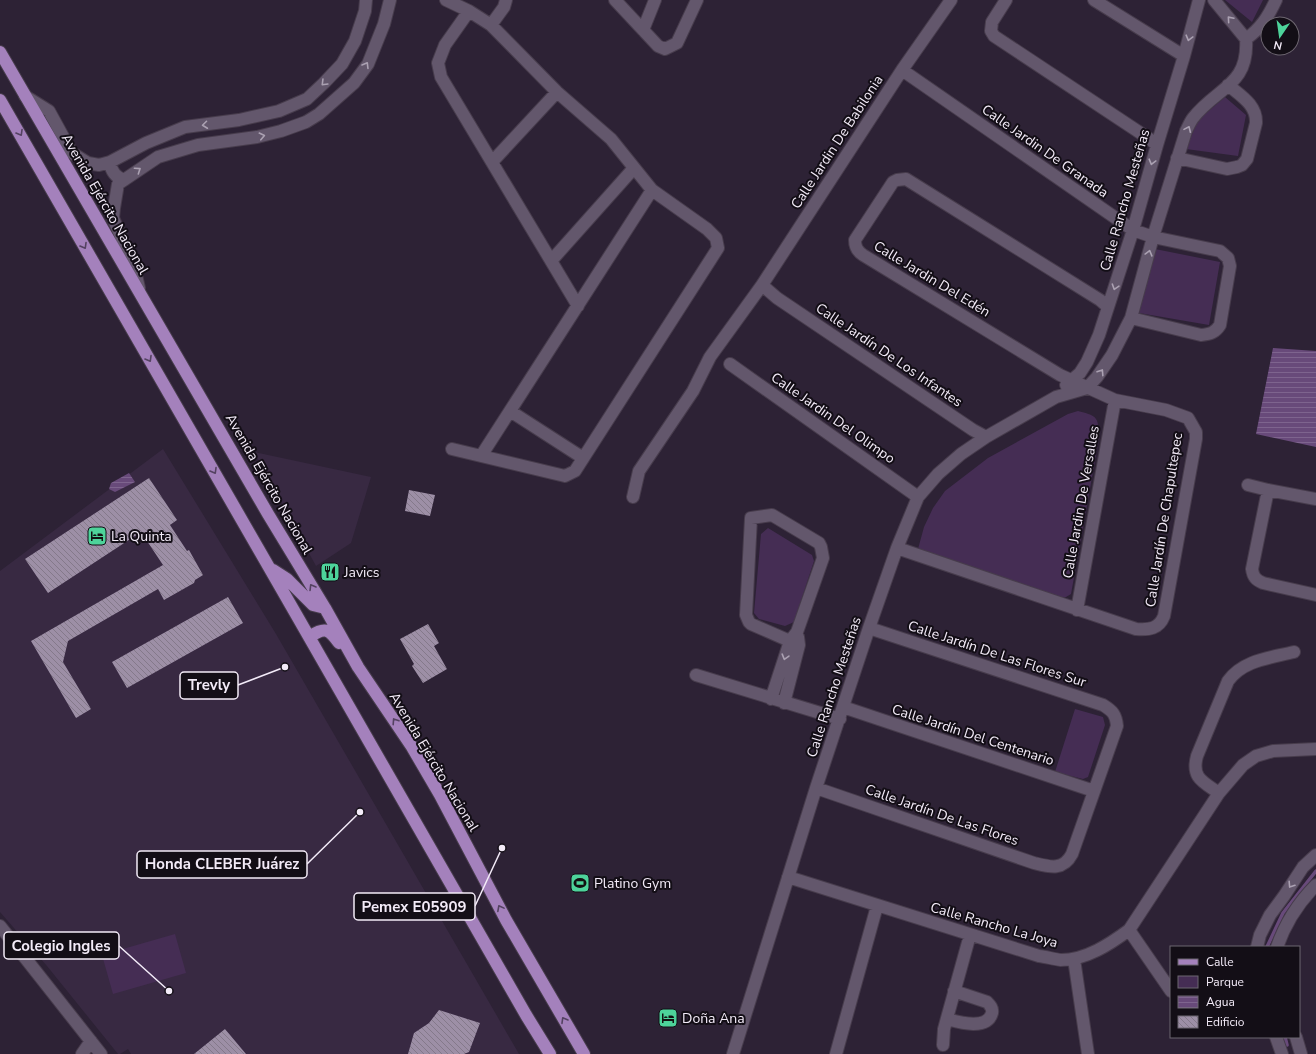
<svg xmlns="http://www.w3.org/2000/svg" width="1316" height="1054" font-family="'Nunito Sans',sans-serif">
<defs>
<pattern id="water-rules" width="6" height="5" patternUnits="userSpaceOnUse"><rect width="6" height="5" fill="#684a7a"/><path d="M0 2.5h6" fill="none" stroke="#7e648e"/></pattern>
<pattern id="building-back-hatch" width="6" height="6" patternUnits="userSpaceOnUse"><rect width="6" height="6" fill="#9d8fa6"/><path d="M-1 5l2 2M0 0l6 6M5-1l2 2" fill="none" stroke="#84798a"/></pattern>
</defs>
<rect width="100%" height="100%" fill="#2d2235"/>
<!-- built -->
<path fill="#382942" d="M 163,449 L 276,634 L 519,1054 L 131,1054 L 128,1049 L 120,1054 L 118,1054 L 47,966 L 0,912 L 0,571 Z
M 254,452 L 371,477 L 351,543 L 316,566 Z"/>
<!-- park -->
<path fill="#452d54" d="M 1225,0 L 1263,0 L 1252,22 Z
M 1225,97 L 1246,115 L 1238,156 L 1186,149 L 1198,120 Z
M 1155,249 L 1220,262 L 1209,325 L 1139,313 Z
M 1078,411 C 1099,416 1098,418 1099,438 L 1071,594 L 1066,597 L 1059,598 L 918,549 L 924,527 L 933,508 L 945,491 L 988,458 L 1068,414 Z
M 768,528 L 812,555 L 814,561 L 794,622 L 785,626 L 759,619 L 754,613 L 761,534 Z
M 1075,709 L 1103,717 L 1105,725 L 1088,777 L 1083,779 L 1055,772 Z
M 175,934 L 186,973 L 113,994 L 102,955 Z"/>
<!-- water -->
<path fill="url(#water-rules)" d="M 1273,348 L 1316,351 L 1316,447 L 1256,434 Z
M 129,473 L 135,482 L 115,492 L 109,489 L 111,483 Z"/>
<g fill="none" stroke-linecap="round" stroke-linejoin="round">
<!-- stream -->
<path stroke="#684a7a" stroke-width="3.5" d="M 1267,947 L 1283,913 L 1316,871
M 1285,1037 L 1287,1045"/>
</g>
<!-- building -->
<path fill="url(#building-back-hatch)" d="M 149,478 L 177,520 L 170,525 L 187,551 L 189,550 L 203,575 L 195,580 L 194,583 L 164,600 L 158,589 L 68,641 L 63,662 L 91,709 L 76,718 L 31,641 L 163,565 L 141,532 L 48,593 L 25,559 Z
M 409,490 L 435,495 L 430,516 L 405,511 Z
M 228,597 L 243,623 L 127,688 L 112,662 Z
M 428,624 L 439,643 L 434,646 L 447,669 L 423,683 L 412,666 L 414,664 L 400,639 Z
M 439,1010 L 480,1023 L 469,1052 L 464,1054 L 408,1054 L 414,1033 L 429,1023 Z
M 225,1029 L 246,1054 L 194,1054 Z"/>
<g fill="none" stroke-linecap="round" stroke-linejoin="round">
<defs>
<path id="minor" d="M 446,0 L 469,11 L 491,25 L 557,92 L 611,139 L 652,190 L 707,229 L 716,238 L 718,248 L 575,471 L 565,476 L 452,449
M 615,0 L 658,46 L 665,49 L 677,43 L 697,0
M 951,0 L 902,70 L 762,285 L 777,298 L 973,430 L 986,437
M 1006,0 L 992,22 L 991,31 L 994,36 L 1148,138 L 1157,145
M 1094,0 L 1184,56
M 1214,0 L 1246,39
M 469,11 L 445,45 L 438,63 L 441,77 L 578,306
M 491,25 L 504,7 L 506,0
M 643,30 L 655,0
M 1246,39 C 1261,28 1268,17 1276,0
M 902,70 L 1133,230 L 1153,237 L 1220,251 L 1228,258 L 1230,266 L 1220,325 C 1215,333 1210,334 1201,335 L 1131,318
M 25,96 L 49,111 L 72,153 L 88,163 L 99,165 L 110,162 L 146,143 L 185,127 L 239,120 L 279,111 L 307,99 L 324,83 L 342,64 L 355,41 L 365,11 L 366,0
M 1177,158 L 1227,169 L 1237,167 L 1242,165 L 1247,159 L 1256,123 C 1257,105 1241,96 1228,85
M 110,162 C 111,171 115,177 124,180
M 492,162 L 557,92
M 551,261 L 634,168
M 139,288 L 134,267 L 113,218 L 114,208 L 118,184 L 158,157 L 198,145 L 257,137 L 281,131 L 306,122 L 319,114 L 354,83 L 368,64 L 384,24 L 390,0
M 730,364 L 918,497
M 1066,385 L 1080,373 L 1087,362 L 1099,335 L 1133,230 L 1157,145 L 1184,56 L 1199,0
M 510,411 L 583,458
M 481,456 L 652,190
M 1248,485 L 1268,490 L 1316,499
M 1268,490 L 1252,569 C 1253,577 1256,580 1263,583 L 1316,595
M 633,497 L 639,471 L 693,391 L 710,357 L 762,285
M 897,548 L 1136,629 C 1149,630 1159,629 1164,616 L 1196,439 L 1196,432 L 1188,418 L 1166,410 L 1115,400 L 1060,375 L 863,255 C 857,251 855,247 855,240 L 893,182 L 897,180 L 906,179 L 1100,300 L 1108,307
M 1077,610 L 1115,400
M 696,675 L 840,719
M 771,699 L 790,641 L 797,632 L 823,558 L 821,547 L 819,543 L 772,515 L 751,518 L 746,615 L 749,622 L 751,624 L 799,645
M 784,703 L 799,645 L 798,637
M 843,707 L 1094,791
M 816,788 L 1034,863 C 1050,867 1063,871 1072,854 L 1117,726 C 1116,715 1113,711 1103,705 L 869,628
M 1219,793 C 1203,782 1191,778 1197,756 L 1228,681 C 1243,660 1270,658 1294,652
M 788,877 L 1039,956 C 1046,957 1054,959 1061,960 C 1086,960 1110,944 1129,930 L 1219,793 L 1243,765 L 1256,756 L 1273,751 L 1316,749
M 0,926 L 101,1054
M 1129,930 L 1171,991
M 1257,947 L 1260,935 L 1270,915 L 1284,896 L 1303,867 L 1316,855
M 1277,947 C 1285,924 1299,902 1316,885
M 1074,959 L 1088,1054
M 947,1019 C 958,1022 987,1031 992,1013 C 993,1008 990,1005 987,1002 L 954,991
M 1276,1037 L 1282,1054
M 1296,1037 L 1301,1054
M 943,1045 L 944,1029 L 970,935
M 82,1054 L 91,1041
M 733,1054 L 816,788 L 869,628 L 897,548 L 918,497 L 938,474 L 961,454 L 986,437 L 1056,397 L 1087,388 L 1097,377 L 1112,355 L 1131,318 L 1153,237 L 1186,131 C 1188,127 1190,122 1193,118 C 1217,87 1249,86 1246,39
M 836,1054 L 877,906"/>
<path id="major" d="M 0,52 L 268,514 L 325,608 L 358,667 L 412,747 L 440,795 L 506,920 L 584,1054
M 0,100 L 293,609 L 526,1015 L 550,1054
M 273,570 L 287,579 L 313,605 L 325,608
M 309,637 C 325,627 328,628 339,643"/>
</defs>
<!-- minor casing -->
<use href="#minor" stroke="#473c4c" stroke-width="14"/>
<!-- major casing -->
<use href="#major" stroke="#473c4c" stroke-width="14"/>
<!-- minor -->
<use href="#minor" stroke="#63576c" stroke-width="12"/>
<!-- major -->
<use href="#major" stroke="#a481bc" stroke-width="12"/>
</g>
<!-- one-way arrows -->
<defs><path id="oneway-chevron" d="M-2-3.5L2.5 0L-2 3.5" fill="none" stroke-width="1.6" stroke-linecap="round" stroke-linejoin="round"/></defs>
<g stroke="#aba1b2">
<use href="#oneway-chevron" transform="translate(1230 19) rotate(-131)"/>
<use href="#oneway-chevron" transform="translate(1189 38) rotate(105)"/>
<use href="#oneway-chevron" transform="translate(366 65) rotate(-59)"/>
<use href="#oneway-chevron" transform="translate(324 83) rotate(135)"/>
<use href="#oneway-chevron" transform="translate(205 125) rotate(173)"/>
<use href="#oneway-chevron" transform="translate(1188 129) rotate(-66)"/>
<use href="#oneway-chevron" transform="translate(262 136) rotate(-13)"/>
<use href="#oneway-chevron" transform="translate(1152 162) rotate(105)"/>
<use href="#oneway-chevron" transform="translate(138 170) rotate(-34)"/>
<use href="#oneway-chevron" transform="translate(1149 253) rotate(-75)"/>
<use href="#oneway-chevron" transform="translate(1115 287) rotate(108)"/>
<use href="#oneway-chevron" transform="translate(1101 372) rotate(-57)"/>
<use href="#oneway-chevron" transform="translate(785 657) rotate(106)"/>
<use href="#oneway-chevron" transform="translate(1291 885) rotate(123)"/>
</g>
<g stroke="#544261">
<use href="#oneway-chevron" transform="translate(20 133) rotate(60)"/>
<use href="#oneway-chevron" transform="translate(84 246) rotate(60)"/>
<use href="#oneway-chevron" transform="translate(149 359) rotate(60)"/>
<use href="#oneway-chevron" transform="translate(214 471) rotate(60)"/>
<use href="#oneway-chevron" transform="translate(312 587) rotate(-121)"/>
<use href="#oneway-chevron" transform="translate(395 721) rotate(-123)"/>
<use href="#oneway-chevron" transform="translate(500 908) rotate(-118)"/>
<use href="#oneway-chevron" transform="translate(564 1020) rotate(-120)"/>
</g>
<!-- icons -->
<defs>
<symbol id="hotel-square" viewBox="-11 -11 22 22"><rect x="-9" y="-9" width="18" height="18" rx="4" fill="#4dd39a" stroke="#130e16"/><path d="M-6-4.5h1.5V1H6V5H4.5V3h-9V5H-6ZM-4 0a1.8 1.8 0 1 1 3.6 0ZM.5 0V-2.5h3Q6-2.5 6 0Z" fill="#111"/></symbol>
<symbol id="restaurant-square" viewBox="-11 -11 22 22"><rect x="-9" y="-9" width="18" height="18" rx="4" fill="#4dd39a" stroke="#130e16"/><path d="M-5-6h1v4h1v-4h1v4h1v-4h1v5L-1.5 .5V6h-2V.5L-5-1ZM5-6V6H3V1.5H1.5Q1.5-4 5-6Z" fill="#111"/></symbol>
<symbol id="stadium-square" viewBox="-11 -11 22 22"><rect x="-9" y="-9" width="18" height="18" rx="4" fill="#4dd39a" stroke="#130e16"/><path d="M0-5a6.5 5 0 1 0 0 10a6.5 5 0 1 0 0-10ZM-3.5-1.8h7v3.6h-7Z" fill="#111"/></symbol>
</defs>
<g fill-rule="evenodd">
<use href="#hotel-square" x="86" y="525" width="22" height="22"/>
<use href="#restaurant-square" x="319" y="561" width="22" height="22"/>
<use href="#stadium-square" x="569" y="872" width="22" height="22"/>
<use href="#hotel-square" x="657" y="1007" width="22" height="22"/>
</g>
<g text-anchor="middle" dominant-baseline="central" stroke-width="4" stroke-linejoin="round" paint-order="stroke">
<!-- street labels -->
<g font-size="14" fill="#f3ebf8" stroke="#130e16">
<text transform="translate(837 142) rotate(-57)">Calle Jardin De Babilonia</text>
<text transform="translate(1045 151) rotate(35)">Calle Jardin De Granada</text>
<text transform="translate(1125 200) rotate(-74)">Calle Rancho Mesteñas</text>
<text transform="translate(105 204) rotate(60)">Avenida Ejército Nacional</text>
<text transform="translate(932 279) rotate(31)">Calle Jardin Del Edén</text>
<text transform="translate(889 355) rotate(34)">Calle Jardín De Los Infantes</text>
<text transform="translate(833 418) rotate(35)">Calle Jardin Del Olimpo</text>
<text transform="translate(269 484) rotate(60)">Avenida Ejército Nacional</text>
<text transform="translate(1081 502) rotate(-80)">Calle Jardin De Versalles</text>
<text transform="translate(1164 520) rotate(-81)">Calle Jardín De Chapultepec</text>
<text transform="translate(997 654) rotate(18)">Calle Jardín De Las Flores Sur</text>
<text transform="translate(834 687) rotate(-72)">Calle Rancho Mesteñas</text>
<text transform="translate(973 735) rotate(18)">Calle Jardín Del Centenario</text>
<text transform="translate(434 762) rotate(59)">Avenida Ejército Nacional</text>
<text transform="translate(942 815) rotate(19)">Calle Jardín De Las Flores</text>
<text transform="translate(994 925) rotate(16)">Calle Rancho La Joya</text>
</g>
<!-- poi labels -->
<g font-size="14" fill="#f3ebf8" stroke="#130e16" text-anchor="start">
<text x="111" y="536">La Quinta</text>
<text x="344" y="572">Javics</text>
<text x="594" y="883">Platino Gym</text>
<text x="682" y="1018">Doña Ana</text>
</g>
</g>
<!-- callouts -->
<path fill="none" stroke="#f3ebf8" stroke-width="1.5" d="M285 667L238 685M360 812L307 864M502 848L475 906M169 991L119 946"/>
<g fill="#f3ebf8" stroke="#130e16" stroke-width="1.5">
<circle cx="285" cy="667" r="4"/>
<circle cx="360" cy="812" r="4"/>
<circle cx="502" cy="848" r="4"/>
<circle cx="169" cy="991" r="4"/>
</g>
<g fill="#130e16" stroke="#f3ebf8" stroke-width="1.5">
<rect x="180" y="672" width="58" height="27" rx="4"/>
<rect x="137" y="851" width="170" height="27" rx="4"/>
<rect x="354" y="893" width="121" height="27" rx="4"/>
<rect x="4" y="932" width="115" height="27" rx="4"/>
</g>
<g font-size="15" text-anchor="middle" font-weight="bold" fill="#f3ebf8">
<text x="209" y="690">Trevly</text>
<text x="222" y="869">Honda CLEBER Juárez</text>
<text x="414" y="912">Pemex E05909</text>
<text x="61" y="951">Colegio Ingles</text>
</g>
<!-- legend -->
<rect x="1170" y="946" width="130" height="92" fill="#130e16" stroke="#6d6670"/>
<rect x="1178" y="959" width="20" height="6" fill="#a481bc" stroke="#6d6670"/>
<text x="1206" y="966" font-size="12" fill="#f3ebf8">Calle</text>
<rect x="1178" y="976" width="20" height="12" fill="#452d54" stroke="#6d6670"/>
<text x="1206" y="986" font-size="12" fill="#f3ebf8">Parque</text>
<rect x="1178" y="996" width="20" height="12" fill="url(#water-rules)" stroke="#6d6670"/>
<text x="1206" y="1006" font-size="12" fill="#f3ebf8">Agua</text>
<rect x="1178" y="1016" width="20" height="12" fill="url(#building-back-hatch)" stroke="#6d6670"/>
<text x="1206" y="1026" font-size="12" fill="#f3ebf8">Edificio</text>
<!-- north arrow -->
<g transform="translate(1280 36) rotate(193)"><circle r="19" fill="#130e16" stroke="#6d6670"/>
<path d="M0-3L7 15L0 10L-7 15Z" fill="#4dd39a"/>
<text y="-6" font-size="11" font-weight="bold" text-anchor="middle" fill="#f3ebf8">N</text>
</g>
</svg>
